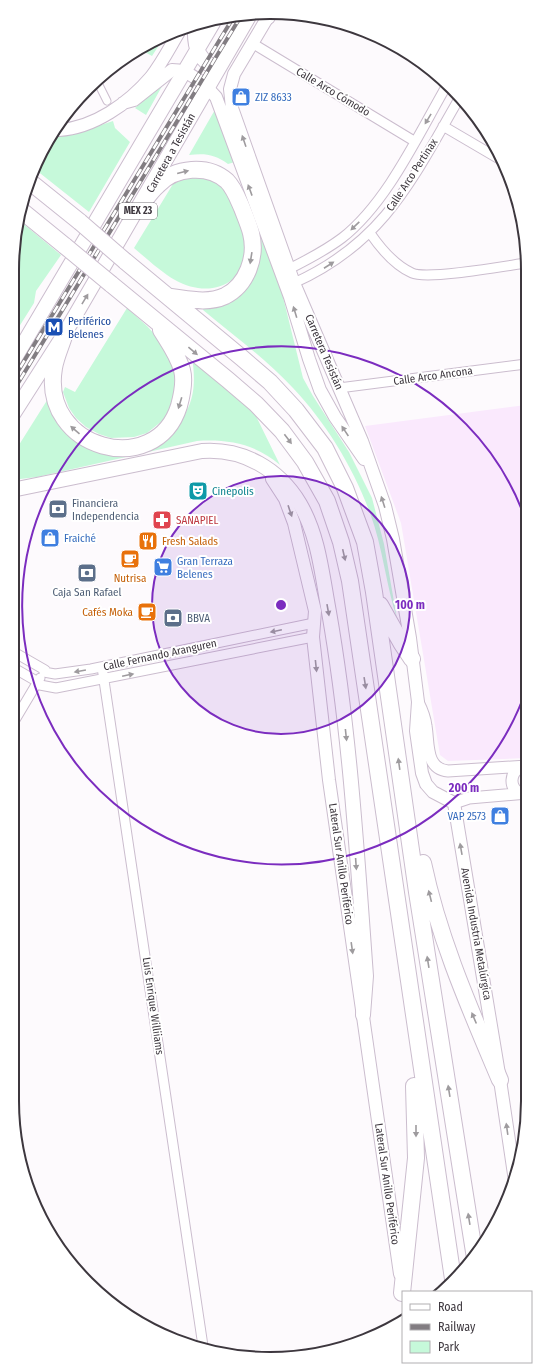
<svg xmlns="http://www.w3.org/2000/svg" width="540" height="1371" font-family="'Fira Sans Condensed',sans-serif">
<rect width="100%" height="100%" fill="#fdfafd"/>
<!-- built -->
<path fill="#fae9fd" d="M 526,405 L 527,758 L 448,761 L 440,755 L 401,523 L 365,426 Z"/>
<!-- green -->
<path fill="#c6f9da" d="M 165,36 L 152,56 L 141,50 L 156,39 Z
M 166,79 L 146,115 L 135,108 Z
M 216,108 L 235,162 L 228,164 C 215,154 204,153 189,155 Z
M 113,121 L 115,128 L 130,142 L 89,212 L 36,170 L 55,137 L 77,133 Z
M 197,177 C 222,179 227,189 236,209 C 239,217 247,228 248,237 C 252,282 212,301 175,280 C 161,272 147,259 134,248 L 173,184 L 186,178 Z
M 20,221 L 61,255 L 36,291 L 34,303 L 12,338 L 12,270 Z
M 261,237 L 282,293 L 303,378 L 313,396 L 349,452 L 372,498 L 384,544 L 397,619 C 386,585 383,548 370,513 C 353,467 326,423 293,388 C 266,359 233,335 203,310 L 204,306 C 240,287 264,285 261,237 Z
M 127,308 L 147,326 L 170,351 L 178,386 L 167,417 L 147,433 L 134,437 L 111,438 L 99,434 L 86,427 L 76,418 L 69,408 L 63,392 L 65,387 L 75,392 Z
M 192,356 L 254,412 L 280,465 C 256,444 228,439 197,441 L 37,477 L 12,480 L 12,456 L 51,394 L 86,445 L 169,435 C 193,409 197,391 192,356 Z"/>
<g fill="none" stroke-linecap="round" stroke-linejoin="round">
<defs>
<path id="pedestrian" d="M 98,83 L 107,101"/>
<path id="minor" d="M 252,43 L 414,141
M 443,126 L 501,160
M 370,233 C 381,249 394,265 412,273 C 428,280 505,266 526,263
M 289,269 C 307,260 326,250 342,238 C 387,203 418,135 447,85
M 294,283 C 385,242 413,178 460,97
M 339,388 L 526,364
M 12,651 L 45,670 L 44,672 L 55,674 L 91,669 L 314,623
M 12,667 L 38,682 L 40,685 L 56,688 L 313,637
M 102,667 L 203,1346
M 12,725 L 40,678"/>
<path id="tertiary" d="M 418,702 C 422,710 425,717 426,726 C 429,742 425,769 448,771 L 527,766
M 519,793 C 509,786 510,774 520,767
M 454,803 L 469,798 L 527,793"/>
<path id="secondary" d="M 269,15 L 234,74 L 230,89 L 232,108 L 294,283 L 362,441 L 385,506 L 393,539 L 410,638 L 418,702 L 416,731 L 422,773 L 426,784 L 433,792 L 454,803 L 500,1080 L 515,1181
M 123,103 L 134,100 L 172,70 C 191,70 204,84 216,97 L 290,297 L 309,359 L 320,390 L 335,417 L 364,459
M 59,130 C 94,128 129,103 151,77 C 162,63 170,47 179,32
M 272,479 L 285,499 L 294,523 L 315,611 L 313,637 L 329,780 L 400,1274"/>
<path id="primary" d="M 268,17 L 268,15
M 195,28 C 194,50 199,59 217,70
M 12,363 L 213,23
M 12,416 L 65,333 L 251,13
M 12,490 L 202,451 C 243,448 279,469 300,504 C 319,537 322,575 329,612 C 350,732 357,854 366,976 L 363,1015"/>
<path id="motorway" d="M 29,181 L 80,222
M 142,204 C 147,197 152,190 158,185 C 175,167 208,164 227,181 C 234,188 238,199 242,208 C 245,216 249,225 251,233 C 257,257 247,285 225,296 C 208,304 188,299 171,297
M 22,211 L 65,246
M 125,261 L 242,358 L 270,382 L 296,410 L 325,448 L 345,488 L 365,542 L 374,592 L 417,892 L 475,1258
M 111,284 L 228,380 L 256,404 L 282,431 L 305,462 L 327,501 L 341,542 L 350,581 L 453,1279
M 65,333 C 62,344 56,356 54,368 C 40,450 156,480 179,406 C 182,395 185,381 182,370 C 178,355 169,343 161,330
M 380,605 L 402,644 L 412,659
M 423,863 C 439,939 470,1009 500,1080
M 402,1293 L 416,1158 L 414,1086"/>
</defs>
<!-- pedestrian casing -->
<use href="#pedestrian" stroke="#cbbdce" stroke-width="9"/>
<!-- minor casing -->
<use href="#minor" stroke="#cbbdce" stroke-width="11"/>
<!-- tertiary casing -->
<use href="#tertiary" stroke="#cbbdce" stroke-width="13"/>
<!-- secondary casing -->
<use href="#secondary" stroke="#cbbdce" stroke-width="14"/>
<!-- primary casing -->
<use href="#primary" stroke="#cbbdce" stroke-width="16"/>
<!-- motorway casing -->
<use href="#motorway" stroke="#cbbdce" stroke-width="18"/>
<!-- pedestrian -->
<use href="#pedestrian" stroke="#fff" stroke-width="7"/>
<!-- minor -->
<use href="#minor" stroke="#fff" stroke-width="9"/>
<!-- tertiary -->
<use href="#tertiary" stroke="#fff" stroke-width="11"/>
<!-- secondary -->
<use href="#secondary" stroke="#fff" stroke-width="12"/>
<!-- primary -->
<use href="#primary" stroke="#fff" stroke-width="14"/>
<!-- motorway -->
<use href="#motorway" stroke="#fff" stroke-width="16"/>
<defs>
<path id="rail" d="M 12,381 L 233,18
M 12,393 L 241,16"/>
</defs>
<!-- rail casing -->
<use href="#rail" stroke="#827d82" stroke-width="4"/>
<!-- rail -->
<use href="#rail" stroke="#fff" stroke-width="2.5" stroke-dasharray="8" stroke-linecap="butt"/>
<defs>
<path id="motorway-bridge" d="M 80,222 L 125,261
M 65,246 L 111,284"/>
</defs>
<!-- motorway-bridge casing -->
<use href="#motorway-bridge" stroke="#cbbdce" stroke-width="18" stroke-linecap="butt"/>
<!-- motorway-bridge -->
<use href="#motorway-bridge" stroke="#fff" stroke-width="16"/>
</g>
<!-- one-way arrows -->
<defs><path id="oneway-solid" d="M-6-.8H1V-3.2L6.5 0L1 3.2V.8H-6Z"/></defs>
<g fill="#9e9b9e">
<use href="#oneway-solid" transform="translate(428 119) rotate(121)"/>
<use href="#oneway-solid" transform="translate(244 141) rotate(-109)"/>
<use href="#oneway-solid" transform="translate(183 172) rotate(-14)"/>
<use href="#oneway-solid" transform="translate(250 190) rotate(-110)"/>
<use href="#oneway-solid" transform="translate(355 226) rotate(136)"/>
<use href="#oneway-solid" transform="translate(251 258) rotate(99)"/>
<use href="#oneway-solid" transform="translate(329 265) rotate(-33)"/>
<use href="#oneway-solid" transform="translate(85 299) rotate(-59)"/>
<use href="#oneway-solid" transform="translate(295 312) rotate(-107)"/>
<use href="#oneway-solid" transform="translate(193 351) rotate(40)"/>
<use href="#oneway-solid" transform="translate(180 403) rotate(107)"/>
<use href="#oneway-solid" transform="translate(75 430) rotate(-139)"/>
<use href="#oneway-solid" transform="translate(345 431) rotate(-124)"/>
<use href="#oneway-solid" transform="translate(288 439) rotate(53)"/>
<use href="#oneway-solid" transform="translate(383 502) rotate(-108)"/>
<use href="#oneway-solid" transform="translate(290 511) rotate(71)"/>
<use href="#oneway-solid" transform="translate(344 555) rotate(77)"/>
<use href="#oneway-solid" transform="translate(328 610) rotate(80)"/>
<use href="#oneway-solid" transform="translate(276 631) rotate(168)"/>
<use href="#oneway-solid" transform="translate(316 666) rotate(84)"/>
<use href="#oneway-solid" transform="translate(80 671) rotate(170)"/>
<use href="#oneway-solid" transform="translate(128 675) rotate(-12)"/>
<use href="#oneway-solid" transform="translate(365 683) rotate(81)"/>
<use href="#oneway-solid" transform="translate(346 735) rotate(84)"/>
<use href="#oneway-solid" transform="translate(399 764) rotate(-98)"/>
<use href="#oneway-solid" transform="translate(461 849) rotate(-100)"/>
<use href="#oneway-solid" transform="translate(356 864) rotate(86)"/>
<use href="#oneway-solid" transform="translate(430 896) rotate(-104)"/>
<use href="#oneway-solid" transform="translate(352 948) rotate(82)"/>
<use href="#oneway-solid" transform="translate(428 962) rotate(-99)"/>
<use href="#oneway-solid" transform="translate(474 1018) rotate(-113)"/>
<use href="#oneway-solid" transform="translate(449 1091) rotate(-99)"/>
<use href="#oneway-solid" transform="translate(507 1129) rotate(-98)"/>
<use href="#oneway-solid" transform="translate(416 1131) rotate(90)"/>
<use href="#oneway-solid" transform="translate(469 1219) rotate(-99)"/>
</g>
<!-- distance rings -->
<circle cx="281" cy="605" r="129" fill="#7b2cbf" fill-opacity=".12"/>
<g fill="none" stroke="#7b2cbf" stroke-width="2">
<circle cx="281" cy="605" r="129"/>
<path d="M527 687A259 259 0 1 1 526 521"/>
</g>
<!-- icons -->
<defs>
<symbol id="shop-square" viewBox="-11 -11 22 22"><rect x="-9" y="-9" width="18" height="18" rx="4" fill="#3f7fe0" stroke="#fff"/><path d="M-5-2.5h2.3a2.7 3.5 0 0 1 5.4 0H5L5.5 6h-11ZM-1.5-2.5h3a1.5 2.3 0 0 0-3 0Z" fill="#fff"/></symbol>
<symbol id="metro-square" viewBox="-11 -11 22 22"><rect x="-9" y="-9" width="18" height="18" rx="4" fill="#1a4fb4" stroke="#fff"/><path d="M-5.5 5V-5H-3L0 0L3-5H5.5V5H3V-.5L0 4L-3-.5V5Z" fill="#fff"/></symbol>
<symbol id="theatre-square" viewBox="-11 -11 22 22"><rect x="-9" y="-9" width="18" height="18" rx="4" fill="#0f9aa8" stroke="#fff"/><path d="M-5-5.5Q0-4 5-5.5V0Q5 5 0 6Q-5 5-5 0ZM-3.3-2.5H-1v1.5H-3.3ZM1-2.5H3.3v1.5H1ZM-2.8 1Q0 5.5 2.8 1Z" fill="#fff"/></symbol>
<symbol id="bank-square" viewBox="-11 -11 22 22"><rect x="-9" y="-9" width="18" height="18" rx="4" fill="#5c6f8a" stroke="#fff"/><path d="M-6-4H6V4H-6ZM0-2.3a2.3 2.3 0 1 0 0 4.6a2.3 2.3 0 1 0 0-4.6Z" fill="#fff"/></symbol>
<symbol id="pharmacy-square" viewBox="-11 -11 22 22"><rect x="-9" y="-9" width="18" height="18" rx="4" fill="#e0444e" stroke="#fff"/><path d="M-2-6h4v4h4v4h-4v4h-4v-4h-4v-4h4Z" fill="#fff"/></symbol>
<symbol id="restaurant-square" viewBox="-11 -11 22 22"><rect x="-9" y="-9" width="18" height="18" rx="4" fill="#e8710a" stroke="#fff"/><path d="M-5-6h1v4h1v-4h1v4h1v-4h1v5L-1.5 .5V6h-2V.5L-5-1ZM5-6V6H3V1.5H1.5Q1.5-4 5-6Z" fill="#fff"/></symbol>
<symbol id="cafe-square" viewBox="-11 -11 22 22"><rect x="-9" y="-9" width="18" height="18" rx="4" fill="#e8710a" stroke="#fff"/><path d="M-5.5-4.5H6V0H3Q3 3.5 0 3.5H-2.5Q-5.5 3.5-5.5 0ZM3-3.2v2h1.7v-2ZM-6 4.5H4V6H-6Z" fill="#fff"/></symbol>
<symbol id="supermarket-square" viewBox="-11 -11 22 22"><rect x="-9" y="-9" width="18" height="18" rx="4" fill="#3f7fe0" stroke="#fff"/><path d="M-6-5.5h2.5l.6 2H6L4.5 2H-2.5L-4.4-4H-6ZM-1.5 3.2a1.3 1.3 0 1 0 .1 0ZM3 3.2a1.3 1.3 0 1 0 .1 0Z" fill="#fff"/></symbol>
</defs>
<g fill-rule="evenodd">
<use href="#shop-square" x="230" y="86" width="22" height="22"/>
<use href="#metro-square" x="43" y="316" width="22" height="22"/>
<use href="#theatre-square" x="187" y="480" width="22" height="22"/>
<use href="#bank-square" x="47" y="498" width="22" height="22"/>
<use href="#pharmacy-square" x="151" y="509" width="22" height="22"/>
<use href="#shop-square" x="39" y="527" width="22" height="22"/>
<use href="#restaurant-square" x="137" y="530" width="22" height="22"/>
<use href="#cafe-square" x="119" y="548" width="22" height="22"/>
<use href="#supermarket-square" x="152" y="556" width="22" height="22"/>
<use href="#bank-square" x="76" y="562" width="22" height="22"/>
<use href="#cafe-square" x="136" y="601" width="22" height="22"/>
<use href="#bank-square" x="162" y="607" width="22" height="22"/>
<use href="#shop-square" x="489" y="805" width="22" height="22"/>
</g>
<g text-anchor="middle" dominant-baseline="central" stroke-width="4" stroke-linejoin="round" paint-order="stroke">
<!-- shield labels -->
<rect fill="#fff" stroke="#777378" stroke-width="1" x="119" y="203" width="38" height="16" rx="3"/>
<g font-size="10" font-weight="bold" fill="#3d373e">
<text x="138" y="211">MEX 23</text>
</g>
<!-- street labels -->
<g font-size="11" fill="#3d373e" stroke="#fff">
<text transform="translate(333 92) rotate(31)">Calle Arco Cómodo</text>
<text transform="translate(171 153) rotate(-61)">Carretera a Tesistán</text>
<text transform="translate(412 175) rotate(-57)">Calle Arco Pertinax</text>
<text transform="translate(324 352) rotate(67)">Carretera Tesistán</text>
<text transform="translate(433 376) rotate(-8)">Calle Arco Ancona</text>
<text transform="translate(160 655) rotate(-12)">Calle Fernando Aranguren</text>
<text transform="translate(341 864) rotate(82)">Lateral Sur Anillo Periférico</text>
<text transform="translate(476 934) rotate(80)">Avenida Industria Metalúrgica</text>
<text transform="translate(153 1006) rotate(82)">Luis Enrique Williiams</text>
<text transform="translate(387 1184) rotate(82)">Lateral Sur Anillo Periférico</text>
</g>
<!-- shop labels -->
<g font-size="11" fill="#366cbe" stroke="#fff" text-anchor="start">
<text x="255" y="97">ZIZ 8633</text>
<text x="64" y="538">Fraiché</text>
<text x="177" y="561">Gran Terraza<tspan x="177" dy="13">Belenes</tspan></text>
<text x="486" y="816" text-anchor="end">VAP 2573</text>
</g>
<!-- transit labels -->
<g font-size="11" fill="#164399" stroke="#fff" text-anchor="start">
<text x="68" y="321">Periférico<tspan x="68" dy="13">Belenes</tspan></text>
</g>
<!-- culture labels -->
<g font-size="11" fill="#0d838f" stroke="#fff" text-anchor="start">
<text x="212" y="491">Cinepolis</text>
</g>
<!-- service labels -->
<g font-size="11" fill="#4e5e75" stroke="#fff" text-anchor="start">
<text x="72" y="503">Financiera<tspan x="72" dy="13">Independencia</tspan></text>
<text x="87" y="592" text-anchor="middle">Caja San Rafael</text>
<text x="187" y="618">BBVA</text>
</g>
<!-- health labels -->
<g font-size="11" fill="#be3a42" stroke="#fff" text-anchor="start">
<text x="176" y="520">SANAPIEL</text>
</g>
<!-- food labels -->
<g font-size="11" fill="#c56008" stroke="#fff" text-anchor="start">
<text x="162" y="541">Fresh Salads</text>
<text x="130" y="578" text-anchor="middle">Nutrisa</text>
<text x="133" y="612" text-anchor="end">Cafés Moka</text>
</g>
</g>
<!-- crop -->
<path d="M0 0H540V1371H0ZM270 19H270A251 251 0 0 1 521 270V1101A251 251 0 0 1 270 1352H270A251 251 0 0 1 19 1101V270A251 251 0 0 1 270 19Z" fill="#fff" fill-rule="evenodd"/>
<path fill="none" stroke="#3d373e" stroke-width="2" d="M270 19H270A251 251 0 0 1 521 270V1101A251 251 0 0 1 270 1352H270A251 251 0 0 1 19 1101V270A251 251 0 0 1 270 19Z"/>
<circle cx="281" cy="605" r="6" fill="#7b2cbf" stroke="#fff" stroke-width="2"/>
<g font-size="12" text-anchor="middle" font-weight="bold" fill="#7b2cbf" stroke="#fff" stroke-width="4" stroke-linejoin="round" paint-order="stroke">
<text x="410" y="609">100 m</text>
<text x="464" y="792">200 m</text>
</g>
<!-- legend -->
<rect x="402" y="1291" width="130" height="72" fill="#ffffff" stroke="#b1afb2"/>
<rect x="410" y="1304" width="20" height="6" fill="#ffffff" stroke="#b1afb2"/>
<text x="438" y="1311" font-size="12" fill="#3d373e">Road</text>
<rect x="410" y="1324" width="20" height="6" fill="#827d82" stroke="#b1afb2"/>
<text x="438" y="1331" font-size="12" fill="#3d373e">Railway</text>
<rect x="410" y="1341" width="20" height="12" fill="#c6f9da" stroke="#b1afb2"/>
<text x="438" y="1351" font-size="12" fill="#3d373e">Park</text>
</svg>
